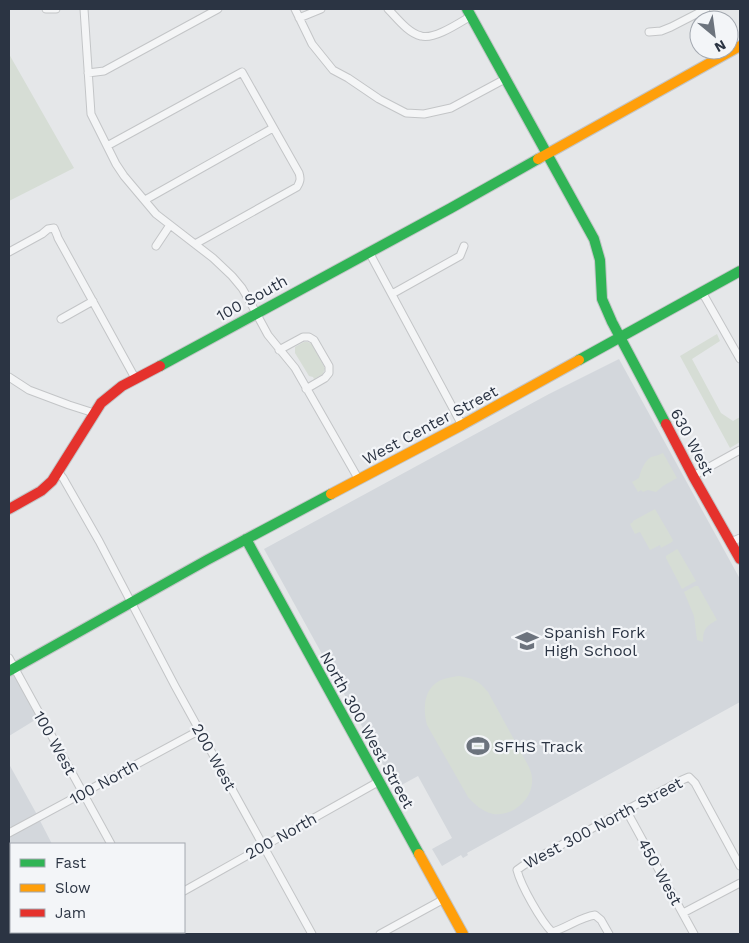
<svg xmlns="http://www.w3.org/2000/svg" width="749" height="943" font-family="'Work Sans',sans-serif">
<rect width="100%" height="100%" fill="#e5e7e9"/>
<!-- built -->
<path fill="#d3d7dc" d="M 619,359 L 740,579 L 740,702 L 467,853 L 468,855 L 463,858 L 461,855 L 442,866 L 432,849 L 452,838 L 418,776 L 396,788 L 264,549 L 549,394 Z
M 14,668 L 40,717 L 9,736 L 9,671 Z
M 9,764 L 35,811 L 52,844 L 11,844 L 11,932 L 82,932 L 83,934 L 9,934 Z"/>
<!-- green -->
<path fill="#d6ddd5" d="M 9,54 L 74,168 L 9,201 Z
M 717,334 L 720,341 L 692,359 L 721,413 L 733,421 L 740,417 L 740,442 L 730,448 L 680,356 Z
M 304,342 L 308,342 L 312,344 L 325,368 L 323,374 L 314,379 L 313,377 L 309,376 L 295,353 L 295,347 Z
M 663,453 L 677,478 L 663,486 L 656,492 L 648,490 L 643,492 L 641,490 L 638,492 L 632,482 L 639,478 C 641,470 644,462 651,457 C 655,456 659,455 663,453 Z
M 655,509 L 673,540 L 672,542 L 661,548 L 660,545 L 650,550 L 640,532 L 635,534 L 630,524 L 633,522 L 633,521 Z
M 677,549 L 678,550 L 696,581 L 682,589 L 666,558 L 666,556 Z
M 695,586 L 698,586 L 717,620 C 706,626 703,629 703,642 L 697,640 L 694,616 L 684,592 Z
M 459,676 C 474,679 478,680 488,692 L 529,767 C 530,770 532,774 532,778 C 534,798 513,817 493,814 C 482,811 475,805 468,797 L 427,725 C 423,710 423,690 439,681 C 445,678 452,677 459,676 Z"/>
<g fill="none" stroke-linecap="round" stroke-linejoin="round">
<defs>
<path id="street" d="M 46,9 L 56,9
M 84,9 L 91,114 L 116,164 L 124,176 L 156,214 L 213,258 L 232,276 L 242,288 L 249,300 L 268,335 L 295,368 L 359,480
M 295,9 L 312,44 L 333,70 L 348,78 L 379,99 L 406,113 L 424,114 L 451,108 L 505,79
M 388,9 C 397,18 408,33 421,36 C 434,40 459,23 471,16
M 299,18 L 321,9
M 649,32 L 661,31 L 671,27 L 706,9
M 88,73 L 104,71 L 218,9
M 107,146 L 242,72 L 299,173 C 301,179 300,182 297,187 L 195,244
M 145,200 L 273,128
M 156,246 L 170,225
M 9,252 L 42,234 L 48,229 L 54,228 L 57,235 L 58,238 L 135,378
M 369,252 L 462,425
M 702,292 L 740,359
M 392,294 L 460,256 L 464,246
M 61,319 L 93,301
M 279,350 L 303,337 L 309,337 L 314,340 L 329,366 L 329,373 L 325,378 L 306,389
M 9,377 L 29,390 L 69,405 L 94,413
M 58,472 L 63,478 L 99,541 L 175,686 L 312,934
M 693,476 L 740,450
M 731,542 L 740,538
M 9,658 L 111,844
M 626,810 L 694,934
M 9,833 L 200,730
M 184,891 L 378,782
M 683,913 L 740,883
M 159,932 L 160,934
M 102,934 L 106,932
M 380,934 L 444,899
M 609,934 L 601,920 L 595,915 C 580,917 567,928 552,932 C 541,921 521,886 517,870 L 524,865 L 682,780 L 689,777 L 695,783 L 740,866"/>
<path id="fast" d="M 467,9 L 594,239 L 600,260 L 602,299 L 612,322 L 666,424
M 579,360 L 740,271
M 160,366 L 451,208 L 538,159
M 246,539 L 419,854
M 9,671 L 207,560 L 331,494"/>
<path id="slow" d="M 538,159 L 740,46
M 331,494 L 462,425 L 579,360
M 419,854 L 463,934"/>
<path id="jam" d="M 666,424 L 693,476 L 740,559
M 9,509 L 41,491 L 52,481 L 101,403 L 122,386 L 160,366"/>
</defs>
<!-- street casing -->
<use href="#street" stroke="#c3c5c7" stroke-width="9"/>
<!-- fast casing -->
<use href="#fast" stroke="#c3c5c7" stroke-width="12"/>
<!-- slow casing -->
<use href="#slow" stroke="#c3c5c7" stroke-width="12"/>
<!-- jam casing -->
<use href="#jam" stroke="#c3c5c7" stroke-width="12"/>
<!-- street -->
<use href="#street" stroke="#f4f5f6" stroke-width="7"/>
<!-- fast -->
<use href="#fast" stroke="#30b455" stroke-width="10"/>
<!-- slow -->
<use href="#slow" stroke="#ff9f0a" stroke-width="10"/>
<!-- jam -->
<use href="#jam" stroke="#e5322d" stroke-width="10"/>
</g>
<!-- icons -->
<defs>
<symbol id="school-bare" viewBox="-9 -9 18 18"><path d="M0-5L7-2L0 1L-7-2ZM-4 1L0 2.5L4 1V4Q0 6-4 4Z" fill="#6c737d" stroke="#f3f5f8" stroke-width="2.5" paint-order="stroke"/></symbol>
<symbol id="stadium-bare" viewBox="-9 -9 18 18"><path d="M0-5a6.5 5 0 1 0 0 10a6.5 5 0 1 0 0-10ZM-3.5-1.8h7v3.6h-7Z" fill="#6c737d" stroke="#f3f5f8" stroke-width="2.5" paint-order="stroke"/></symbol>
</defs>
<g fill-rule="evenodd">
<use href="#school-bare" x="511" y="625" width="32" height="32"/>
<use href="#stadium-bare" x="462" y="730" width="32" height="32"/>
</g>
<g text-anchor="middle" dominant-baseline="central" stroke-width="4.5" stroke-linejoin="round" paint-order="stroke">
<!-- street labels -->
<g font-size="16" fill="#2b3443" stroke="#f3f5f8">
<text transform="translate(252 298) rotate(-29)">100 South</text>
<text transform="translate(430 425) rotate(-28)">West Center Street</text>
<text transform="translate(692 442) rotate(62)">630 West</text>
<text transform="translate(367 730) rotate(61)">North 300 West Street</text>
<text transform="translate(55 743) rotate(61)">100 West</text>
<text transform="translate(214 757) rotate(61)">200 West</text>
<text transform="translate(104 782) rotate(-29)">100 North</text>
<text transform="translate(603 823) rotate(-28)">West 300 North Street</text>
<text transform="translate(281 836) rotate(-29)">200 North</text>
<text transform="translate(660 872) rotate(61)">450 West</text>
</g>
<!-- poi labels -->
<g font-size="16" fill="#2b3443" stroke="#f3f5f8" text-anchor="start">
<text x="544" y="632">Spanish Fork<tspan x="544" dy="18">High School</tspan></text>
<text x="494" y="746">SFHS Track</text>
</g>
</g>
<!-- border -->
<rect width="749" height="943" fill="none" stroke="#2b3443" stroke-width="20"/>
<!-- legend -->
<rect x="10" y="843" width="175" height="90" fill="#f3f5f8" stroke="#a3a8b0"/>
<rect x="20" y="859" width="25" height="8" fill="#30b455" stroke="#a3a8b0"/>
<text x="55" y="868" font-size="15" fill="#2b3443">Fast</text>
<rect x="20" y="884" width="25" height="8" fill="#ff9f0a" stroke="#a3a8b0"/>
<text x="55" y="893" font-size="15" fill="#2b3443">Slow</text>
<rect x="20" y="909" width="25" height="8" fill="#e5322d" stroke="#a3a8b0"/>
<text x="55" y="918" font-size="15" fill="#2b3443">Jam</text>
<!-- north arrow -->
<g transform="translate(714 35) rotate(151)"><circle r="24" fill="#f3f5f8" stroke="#a3a8b0"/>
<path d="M0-4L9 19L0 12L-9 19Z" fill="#6c737d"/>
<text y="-8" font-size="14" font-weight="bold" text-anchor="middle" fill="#2b3443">N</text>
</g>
</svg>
